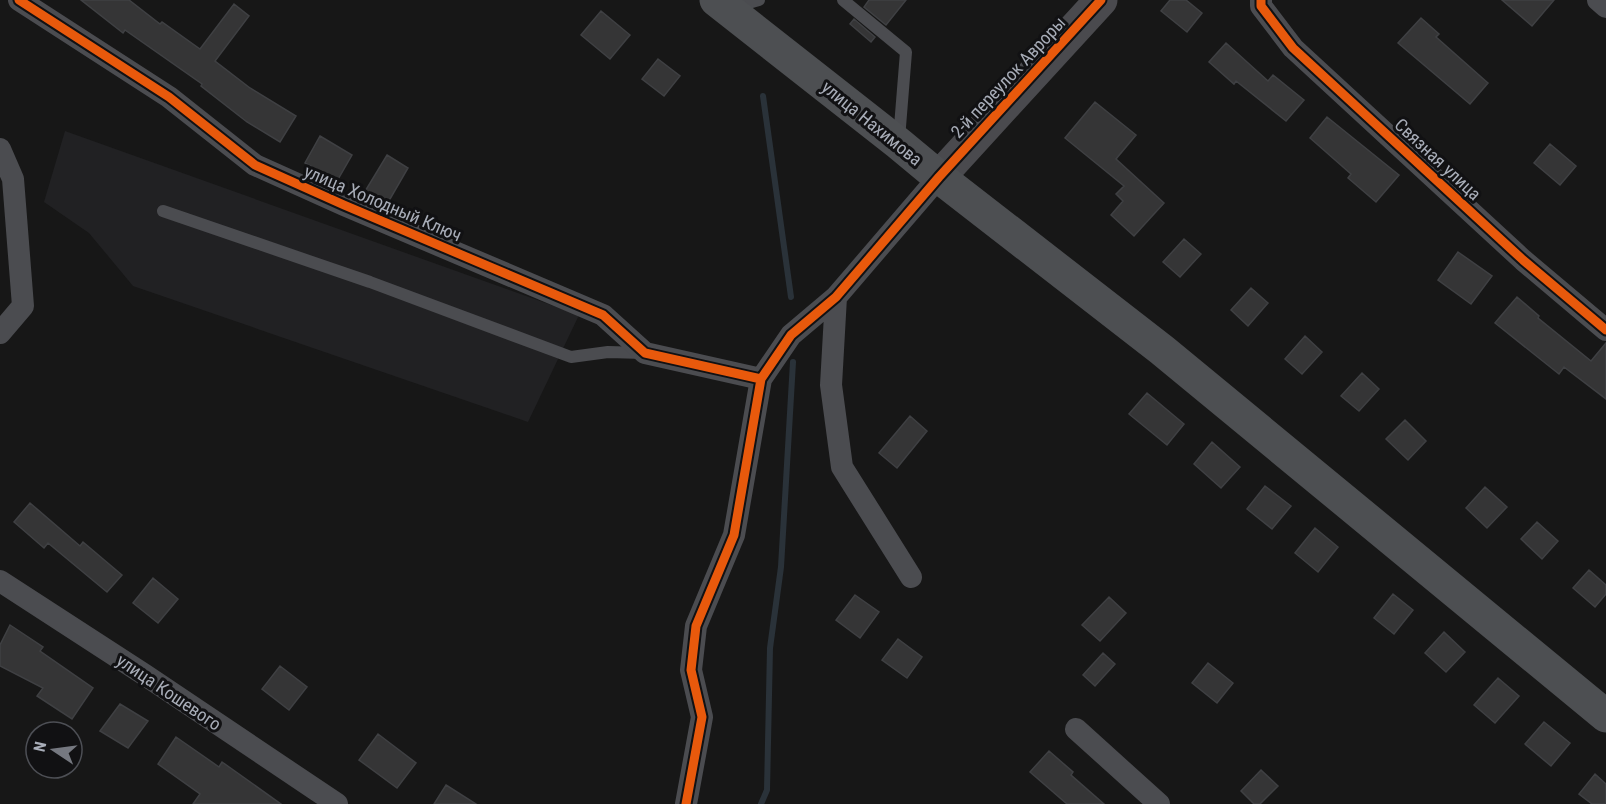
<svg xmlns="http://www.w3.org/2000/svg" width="1606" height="804" font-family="'Roboto Condensed',sans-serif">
<rect width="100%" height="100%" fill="#171717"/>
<!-- built -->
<path fill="#212123" d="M 65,131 L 579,315 L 528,422 L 133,286 L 89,233 L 44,202 Z"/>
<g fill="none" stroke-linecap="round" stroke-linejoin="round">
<!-- stream -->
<path stroke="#2a3239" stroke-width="6" d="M 763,96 L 791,297
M 761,804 L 767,790 L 770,648 L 781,567 L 793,362"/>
</g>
<!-- building -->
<path fill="#353536" stroke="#3f4043" stroke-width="1.5" d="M 81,0 L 129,0 L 160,24 L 162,22 L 200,49 L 234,4 L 249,16 L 215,61 L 250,88 L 296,116 L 280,142 L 247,122 L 201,86 L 202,84 L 125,30 L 123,33 Z
M 869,0 L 906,0 L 886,25 L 864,7 Z
M 1170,0 L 1186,0 L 1202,13 L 1187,32 L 1161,11 Z
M 1502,0 L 1554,0 L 1532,26 Z
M 601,11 L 630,35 L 610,59 L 581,35 Z
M 1421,18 L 1439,34 L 1436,37 L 1488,83 L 1470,104 L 1398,43 Z
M 854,19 L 875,37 L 871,42 L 850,24 Z
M 1226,43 L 1268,81 L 1273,75 L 1304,100 L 1286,121 L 1236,81 L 1234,84 L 1209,62 Z
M 658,59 L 680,76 L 664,96 L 642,79 Z
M 1095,102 L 1136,135 L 1116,159 L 1164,203 L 1134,236 L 1111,215 L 1123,201 L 1116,194 L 1124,186 L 1065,138 Z
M 1327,117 L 1399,175 L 1376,202 L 1348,178 L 1351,174 L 1310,138 Z
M 320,136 L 352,155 L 337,181 L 305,163 Z
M 1550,144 L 1576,166 L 1560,185 L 1534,163 Z
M 387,155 L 408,168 L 386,206 L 364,193 Z
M 1184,239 L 1201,254 L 1180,277 L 1163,262 Z
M 1458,252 L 1492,276 L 1471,304 L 1438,280 Z
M 1251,288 L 1268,303 L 1248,326 L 1231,310 Z
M 1517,297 L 1539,316 L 1538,318 L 1591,361 L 1606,343 L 1606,399 L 1564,367 L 1559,374 L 1495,323 Z
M 1305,336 L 1322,352 L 1302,374 L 1285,359 Z
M 1362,373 L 1379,389 L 1359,411 L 1341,396 Z
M 1147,393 L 1184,424 L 1167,445 L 1129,414 Z
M 910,416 L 927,431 L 897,468 L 879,453 Z
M 1405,420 L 1426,441 L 1408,460 L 1386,439 Z
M 1212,442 L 1240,467 L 1221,488 L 1194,464 Z
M 1265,486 L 1291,506 L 1272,529 L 1247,509 Z
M 1485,487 L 1507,507 L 1487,528 L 1466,508 Z
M 30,503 L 80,546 L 83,542 L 122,575 L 107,592 L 48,543 L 44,548 L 14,522 Z
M 1537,522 L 1558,541 L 1542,559 L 1521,539 Z
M 1315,528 L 1338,547 L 1318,572 L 1295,553 Z
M 1589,570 L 1606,585 L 1606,594 L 1595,607 L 1573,588 Z
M 153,578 L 178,599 L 158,623 L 133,603 Z
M 1393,594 L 1413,610 L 1394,634 L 1374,618 Z
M 855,595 L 879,612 L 860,638 L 836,620 Z
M 1109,597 L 1126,613 L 1100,641 L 1082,625 Z
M 10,625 L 43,647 L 40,651 L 93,688 L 72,719 L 37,696 L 43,688 L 0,666 L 0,645 Z
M 1444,632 L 1465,652 L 1446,672 L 1425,653 Z
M 898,639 L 922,657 L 907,678 L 882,660 Z
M 1103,653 L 1115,664 L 1095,686 L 1083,675 Z
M 1208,663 L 1233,683 L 1217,703 L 1192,683 Z
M 280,666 L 307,687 L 289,710 L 262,689 Z
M 1498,678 L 1519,696 L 1495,723 L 1474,705 Z
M 120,704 L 148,721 L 128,748 L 100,731 Z
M 1544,722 L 1570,743 L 1551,766 L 1525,744 Z
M 378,734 L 416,763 L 397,788 L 359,760 Z
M 176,737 L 219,767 L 222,762 L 281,804 L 193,804 L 200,794 L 158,764 Z
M 1049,751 L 1073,772 L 1071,775 L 1104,804 L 1067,804 L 1030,772 Z
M 1261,770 L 1278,786 L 1260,804 L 1254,804 L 1241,791 Z
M 1595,774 L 1606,784 L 1606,804 L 1592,804 L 1579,794 Z
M 446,785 L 476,804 L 434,804 Z"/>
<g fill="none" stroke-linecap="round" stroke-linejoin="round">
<!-- lane -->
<path stroke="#4b4c50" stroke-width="12" d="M 843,0 L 906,52 L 899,139
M 731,8 L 759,0
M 163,211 L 370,282 L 571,357 L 608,352 L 644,353"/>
<!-- street -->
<path stroke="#4b4c50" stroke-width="22" d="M 19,0 L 169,97 L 255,165 L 344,205 L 603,315 L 645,353 L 761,379
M 1261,0 L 1261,6 L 1293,48 L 1523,260 L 1606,330
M 1598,0 L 1606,7
M 0,149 L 13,179 L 23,306 L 0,333
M 836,297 L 831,385 L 842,467 L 911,577
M 0,581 L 145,675 L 337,804
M 1076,729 L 1159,804
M 686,804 L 702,717 L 691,670 L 696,626 L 734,535 L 761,379 L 791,335 L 836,297 L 939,177"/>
<!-- secondary -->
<path stroke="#4a4a4e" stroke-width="33" d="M 939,177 L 1101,0"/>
<!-- primary -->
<path stroke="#4d4f52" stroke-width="33" d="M 716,0 L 898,143 L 939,177 L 1162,350 L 1606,716"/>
<defs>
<path id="cycleway" d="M 19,0 L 169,97 L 255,165 L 344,205 L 603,315 L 645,353 L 761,379
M 1261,0 L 1261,6 L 1293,48 L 1523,260 L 1606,330
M 686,804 L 702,717 L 691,670 L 696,626 L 734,535 L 761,379 L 791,335 L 836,297 L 939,177 L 1101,0"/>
</defs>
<!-- cycleway casing -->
<use href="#cycleway" stroke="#111113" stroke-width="13"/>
<!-- cycleway -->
<use href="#cycleway" stroke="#e8590c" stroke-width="9"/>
</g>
<g text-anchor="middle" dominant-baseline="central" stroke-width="6" stroke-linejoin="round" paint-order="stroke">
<!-- street labels -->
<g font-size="18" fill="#a8adb8" stroke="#111113">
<text transform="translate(1008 77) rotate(-47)">2-й переулок Авроры</text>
<text transform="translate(872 123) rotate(39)">улица Нахимова</text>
<text transform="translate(1438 159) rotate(43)">Связная улица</text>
<text transform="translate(383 203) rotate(23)">улица Холодный Ключ</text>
<text transform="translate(169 692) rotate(34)">улица Кошевого</text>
</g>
</g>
<!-- north arrow -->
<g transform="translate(54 750) rotate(283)"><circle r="28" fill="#111113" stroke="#4d4f55" stroke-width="1.5"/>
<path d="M0-4.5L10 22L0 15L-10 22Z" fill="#757880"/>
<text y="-9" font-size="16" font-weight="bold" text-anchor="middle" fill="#a8adb8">N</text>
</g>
</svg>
